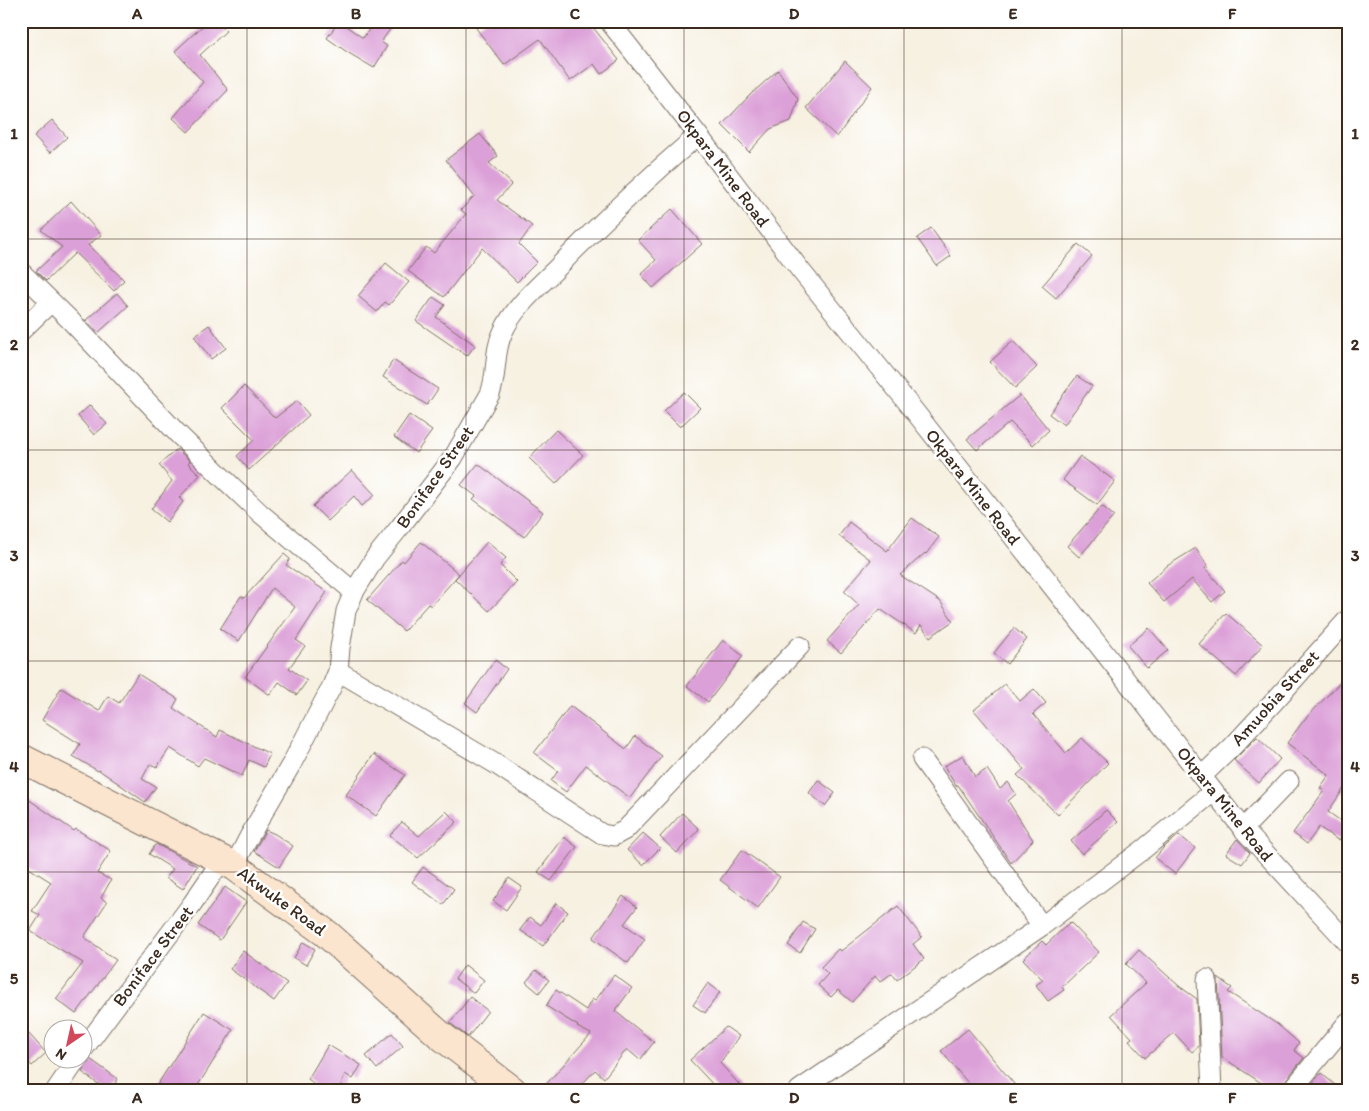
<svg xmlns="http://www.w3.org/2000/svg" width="1369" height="1111" font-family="Itim,sans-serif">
<rect width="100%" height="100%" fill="#fff"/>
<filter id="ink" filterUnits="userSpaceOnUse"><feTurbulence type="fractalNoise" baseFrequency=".02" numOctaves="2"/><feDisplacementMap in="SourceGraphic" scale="10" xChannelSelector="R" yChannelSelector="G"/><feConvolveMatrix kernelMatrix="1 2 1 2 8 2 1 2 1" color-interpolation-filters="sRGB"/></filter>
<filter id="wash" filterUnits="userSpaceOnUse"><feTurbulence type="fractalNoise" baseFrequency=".0096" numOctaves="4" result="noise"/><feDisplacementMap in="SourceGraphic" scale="20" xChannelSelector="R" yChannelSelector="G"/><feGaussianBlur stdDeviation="1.12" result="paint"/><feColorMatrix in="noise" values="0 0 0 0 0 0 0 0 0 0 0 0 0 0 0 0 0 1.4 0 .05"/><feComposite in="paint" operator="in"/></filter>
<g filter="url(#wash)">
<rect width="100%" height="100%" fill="#f7f1e2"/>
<g id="blocks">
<!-- building -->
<path fill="#dca0d8" d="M 208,21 L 217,21 L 226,31 L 200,55 L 228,90 L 188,132 L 173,118 L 203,82 L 175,51 Z
M 339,21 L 363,38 L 375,21 L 396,21 L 381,42 L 387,46 L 374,68 L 347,52 L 327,38 Z
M 486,21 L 588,21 L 619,60 L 601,74 L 594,64 L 570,81 L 540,39 L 504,65 L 476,28 Z
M 845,61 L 872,87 L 837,137 L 806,108 Z
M 778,70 L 798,99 L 791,121 L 770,129 L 749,152 L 722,125 L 750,95 Z
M 52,120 L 67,137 L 50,153 L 34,136 Z
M 480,134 L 498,156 L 489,163 L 512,184 L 497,200 L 532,226 L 519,244 L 537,262 L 517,282 L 482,248 L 444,297 L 408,271 L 426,247 L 434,253 L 466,214 L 461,210 L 474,196 L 446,160 Z
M 71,201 L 101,235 L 88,245 L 124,280 L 114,291 L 75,253 L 46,281 L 36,271 L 62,247 L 41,230 Z
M 672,209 L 702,244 L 653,288 L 641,274 L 656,260 L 638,240 Z
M 931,228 L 951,256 L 937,266 L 917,238 Z
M 1078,244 L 1092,256 L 1056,298 L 1042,286 Z
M 386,263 L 409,282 L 389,305 L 385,302 L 377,312 L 358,296 Z
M 117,293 L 128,306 L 98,333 L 86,320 Z
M 433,297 L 445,305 L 436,317 L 475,345 L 467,356 L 416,321 Z
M 209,325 L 226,348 L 211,359 L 194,336 Z
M 1013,341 L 1037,367 L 1015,388 L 990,362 Z
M 393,360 L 438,389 L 427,405 L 383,377 Z
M 1077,376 L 1092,386 L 1064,425 L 1049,414 Z
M 244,386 L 275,418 L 297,401 L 309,415 L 249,470 L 237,456 L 254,440 L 222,408 Z
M 684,392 L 700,408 L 680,427 L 664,411 Z
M 1020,395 L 1049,430 L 1033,445 L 1010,422 L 977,450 L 967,439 Z
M 90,405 L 107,424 L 94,435 L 78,416 Z
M 409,415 L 432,431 L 416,453 L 394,437 Z
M 556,430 L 583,455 L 556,484 L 529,458 Z
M 177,449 L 190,461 L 188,463 L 200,475 L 179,498 L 183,502 L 167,522 L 151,509 L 172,481 L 159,465 Z
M 1080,456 L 1115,481 L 1097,505 L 1063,480 Z
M 478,464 L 543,512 L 524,537 L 473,499 L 476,496 L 461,485 Z
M 352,470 L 375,495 L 362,506 L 354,496 L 328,521 L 313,506 Z
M 1102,506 L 1114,516 L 1079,557 L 1067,546 Z
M 912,518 L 939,537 L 926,554 L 925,553 L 900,575 L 940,601 L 953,621 L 930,637 L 921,625 L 916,633 L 880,609 L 841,653 L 827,641 L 859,605 L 844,591 L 871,560 L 839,536 L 849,522 L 887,551 Z
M 421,542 L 459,574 L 431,606 L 428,604 L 404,631 L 367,600 L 402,560 L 404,562 Z
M 487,542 L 506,558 L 500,565 L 517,582 L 489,611 L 455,579 Z
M 1196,548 L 1208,567 L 1205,568 L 1225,591 L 1212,602 L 1192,579 L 1164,602 L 1147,583 L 1167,566 Z
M 284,554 L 290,559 L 286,565 L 327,592 L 296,640 L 305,646 L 289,668 L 307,681 L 297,695 L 279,682 L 270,695 L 245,677 L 295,607 L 272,588 L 239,641 L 220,629 L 241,596 L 244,598 Z
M 1226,613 L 1263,645 L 1236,676 L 1199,644 Z
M 1014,628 L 1027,639 L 1007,664 L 994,653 Z
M 1149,628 L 1168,650 L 1147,668 L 1128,646 Z
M 723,640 L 743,656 L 708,702 L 687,686 Z
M 495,660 L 507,669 L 477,712 L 465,703 Z
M 138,674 L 178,699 L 173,708 L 217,737 L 220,730 L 270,754 L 264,767 L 249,760 L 242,776 L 204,758 L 198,766 L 170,748 L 157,767 L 150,764 L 142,779 L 156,787 L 145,802 L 99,770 L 98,771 L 73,756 L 80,744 L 42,720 L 61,688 L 99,711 L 108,696 L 119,703 Z
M 1348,674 L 1348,782 L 1328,812 L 1348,826 L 1348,830 L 1339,841 L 1319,827 L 1307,844 L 1293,833 L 1324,791 L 1320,788 L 1329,775 L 1287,743 L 1304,720 Z
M 1005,684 L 1020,701 L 1034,689 L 1046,703 L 1033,714 L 1066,753 L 1082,738 L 1108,763 L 1058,815 L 1017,775 L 1024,769 L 974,710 Z
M 570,706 L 626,749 L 635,736 L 662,756 L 630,798 L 586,765 L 566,792 L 551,781 L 558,771 L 534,753 Z
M 1257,737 L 1280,759 L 1259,783 L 1234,760 Z
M 374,754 L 405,775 L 376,816 L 346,795 Z
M 963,755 L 975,777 L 987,769 L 1000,789 L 1008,782 L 1016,794 L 1008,801 L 1033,840 L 1011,863 L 958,785 L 956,786 L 944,766 Z
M 818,780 L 835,793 L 825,806 L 809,793 Z
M 21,794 L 74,831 L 76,829 L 111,851 L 97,873 L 111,880 L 101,898 L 107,902 L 84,937 L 116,960 L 76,1014 L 56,999 L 83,963 L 30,931 L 40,915 L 32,911 L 51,882 L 21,863 Z
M 1106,810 L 1118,822 L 1082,854 L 1071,841 Z
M 446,811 L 457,822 L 418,858 L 390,835 L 402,822 L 419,836 Z
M 682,813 L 699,829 L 677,853 L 660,837 Z
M 266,830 L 275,834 L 293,846 L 279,867 L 254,851 Z
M 643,833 L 660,848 L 643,865 L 627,850 Z
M 1179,835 L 1195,848 L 1175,874 L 1155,858 L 1163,848 Z
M 564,837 L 577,847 L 551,881 L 538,872 Z
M 1237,839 L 1250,853 L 1242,864 L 1226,854 Z
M 156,844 L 197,866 L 183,889 L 166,878 L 173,869 L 149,854 Z
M 742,850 L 780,877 L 758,908 L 720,880 Z
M 423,867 L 454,889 L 443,905 L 412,882 Z
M 509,878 L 522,887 L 506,910 L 493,901 Z
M 225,887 L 246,902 L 220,940 L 198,925 Z
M 623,896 L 637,907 L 624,924 L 645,939 L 628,963 L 593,938 Z
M 556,903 L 568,912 L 543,946 L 520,930 L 530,917 L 541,925 Z
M 898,906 L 922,937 L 913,944 L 924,959 L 897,980 L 892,973 L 880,982 L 875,976 L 852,1002 L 838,990 L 831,997 L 818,985 L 828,974 L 821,967 L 838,949 L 841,951 Z
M 803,922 L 815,929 L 800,953 L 788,945 Z
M 1070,922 L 1099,952 L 1062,987 L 1064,990 L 1048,1001 L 1036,985 L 1043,980 L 1023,959 L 1042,941 L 1046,945 Z
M 303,942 L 315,949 L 306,965 L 294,958 Z
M 1139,950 L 1179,986 L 1197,999 L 1199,1046 L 1192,1052 L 1174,1033 L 1145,1058 L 1129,1040 L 1132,1038 L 1111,1015 L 1146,983 L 1126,964 Z
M 243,951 L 287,983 L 274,1001 L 230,969 Z
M 465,965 L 484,980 L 474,993 L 455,979 Z
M 536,970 L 549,980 L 539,993 L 526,982 Z
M 614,975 L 632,988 L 615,1011 L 654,1042 L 640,1060 L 627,1049 L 604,1078 L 595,1070 L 577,1090 L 541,1090 L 591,1034 L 577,1027 L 578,1026 L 546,1006 L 556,990 L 586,1010 L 592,999 L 595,1001 Z
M 1218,978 L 1232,988 L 1228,992 L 1277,1024 L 1299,1043 L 1294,1050 L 1304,1058 L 1283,1083 L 1281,1090 L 1272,1090 L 1222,1057 Z
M 708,983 L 720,992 L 705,1013 L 693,1005 Z
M 470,997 L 488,1011 L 468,1037 L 450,1023 Z
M 204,1012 L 233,1030 L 195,1090 L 154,1090 Z
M 21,1025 L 46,1053 L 32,1066 L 21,1054 Z
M 726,1027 L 739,1036 L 720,1063 L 744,1090 L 718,1090 L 690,1060 Z
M 968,1029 L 1019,1090 L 974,1090 L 941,1051 Z
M 392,1033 L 403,1046 L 377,1069 L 366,1056 Z
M 328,1045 L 361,1065 L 353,1079 L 345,1074 L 339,1090 L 310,1090 L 313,1083 L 308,1079 Z
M 90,1059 L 118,1079 L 110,1090 L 106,1090 L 82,1072 Z
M 1321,1073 L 1341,1090 L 1307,1090 Z"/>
</g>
</g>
<g filter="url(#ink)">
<use href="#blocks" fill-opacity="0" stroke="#7d7063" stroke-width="1"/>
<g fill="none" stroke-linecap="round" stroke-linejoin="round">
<defs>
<path id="street" d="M 609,21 L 698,135 L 801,271 L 908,403 L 1243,829 L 1348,943
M 21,272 L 70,320 L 178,434 L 221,476 L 260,513 L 354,592
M 21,331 L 51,302
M 338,671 L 494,763 L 602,834 L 614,836 L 625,830 L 800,646
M 922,759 L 1042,926
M 1202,776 L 1233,746 L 1271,705 L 1348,619
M 1243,829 L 1289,781
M 234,866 L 249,837 L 292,763 L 332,686 L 338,671 L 340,648 L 346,611 L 354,592 L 375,558 L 400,527 L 453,458 L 490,394 C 498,374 493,352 503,332 C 514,307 538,287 557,268 C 602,221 649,177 698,135
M 1207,979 L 1212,1090
M 82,1051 L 192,904 L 222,860
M 56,1090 L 78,1058
M 799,1090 L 1042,926 L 1145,848 L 1213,792
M 1292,1090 L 1348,1022"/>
<path id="secondary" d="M 21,758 L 234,866 L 327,934 L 440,1035 L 512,1090"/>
</defs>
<!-- street casing -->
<use href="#street" stroke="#7d7063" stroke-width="21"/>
<!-- secondary casing -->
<use href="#secondary" stroke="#7d7063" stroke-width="30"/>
<!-- street -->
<use href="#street" stroke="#fff" stroke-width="19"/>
<!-- secondary -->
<use href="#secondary" stroke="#fce5cf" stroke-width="28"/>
</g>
</g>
<!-- grid -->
<path fill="none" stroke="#3b2a1e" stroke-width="1" stroke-opacity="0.55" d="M 247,21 L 247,1090M 466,21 L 466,1090M 684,21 L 684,1090M 904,21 L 904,1090M 1122,21 L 1122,1090M 21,239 L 1348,239M 21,450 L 1348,450M 21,661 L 1348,661M 21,872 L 1348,872"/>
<g text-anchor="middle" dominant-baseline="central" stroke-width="5" stroke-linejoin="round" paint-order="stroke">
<!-- street labels -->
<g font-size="18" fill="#3b2a1e" stroke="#fff">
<text transform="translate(723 168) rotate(53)">Okpara Mine Road</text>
<text transform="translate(435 477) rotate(-55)">Boniface Street</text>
<text transform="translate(973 487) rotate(52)">Okpara Mine Road</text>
<text transform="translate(1275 698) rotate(-48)">Amuobia Street</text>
<text transform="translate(1225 804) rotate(51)">Okpara Mine Road</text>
<text transform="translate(282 901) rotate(36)">Akwuke Road</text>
<text transform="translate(153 956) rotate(-53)">Boniface Street</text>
</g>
</g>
<!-- margin -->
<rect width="1369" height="1111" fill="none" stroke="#fff" stroke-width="55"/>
<!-- north arrow -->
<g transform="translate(68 1044) rotate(214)"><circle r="24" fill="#ffffff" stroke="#b1aaa5"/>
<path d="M0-4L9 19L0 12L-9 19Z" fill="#d1495b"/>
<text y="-8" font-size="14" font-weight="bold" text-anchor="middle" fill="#3b2a1e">N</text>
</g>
<rect x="28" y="28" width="1314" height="1056" fill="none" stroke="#3b2a1e" stroke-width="2"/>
<g font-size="16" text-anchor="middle" font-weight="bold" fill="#3b2a1e">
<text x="137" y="19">A</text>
<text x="356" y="19">B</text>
<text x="575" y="19">C</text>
<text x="794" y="19">D</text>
<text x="1013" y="19">E</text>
<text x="1232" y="19">F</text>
<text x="14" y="139">1</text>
<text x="1355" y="139">1</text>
<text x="14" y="350">2</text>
<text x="1355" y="350">2</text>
<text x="14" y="561">3</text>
<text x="1355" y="561">3</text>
<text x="14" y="772">4</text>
<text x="1355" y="772">4</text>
<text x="14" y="984">5</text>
<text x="1355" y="984">5</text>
<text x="137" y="1103">A</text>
<text x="356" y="1103">B</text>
<text x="575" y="1103">C</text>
<text x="794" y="1103">D</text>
<text x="1013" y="1103">E</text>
<text x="1232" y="1103">F</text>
</g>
</svg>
